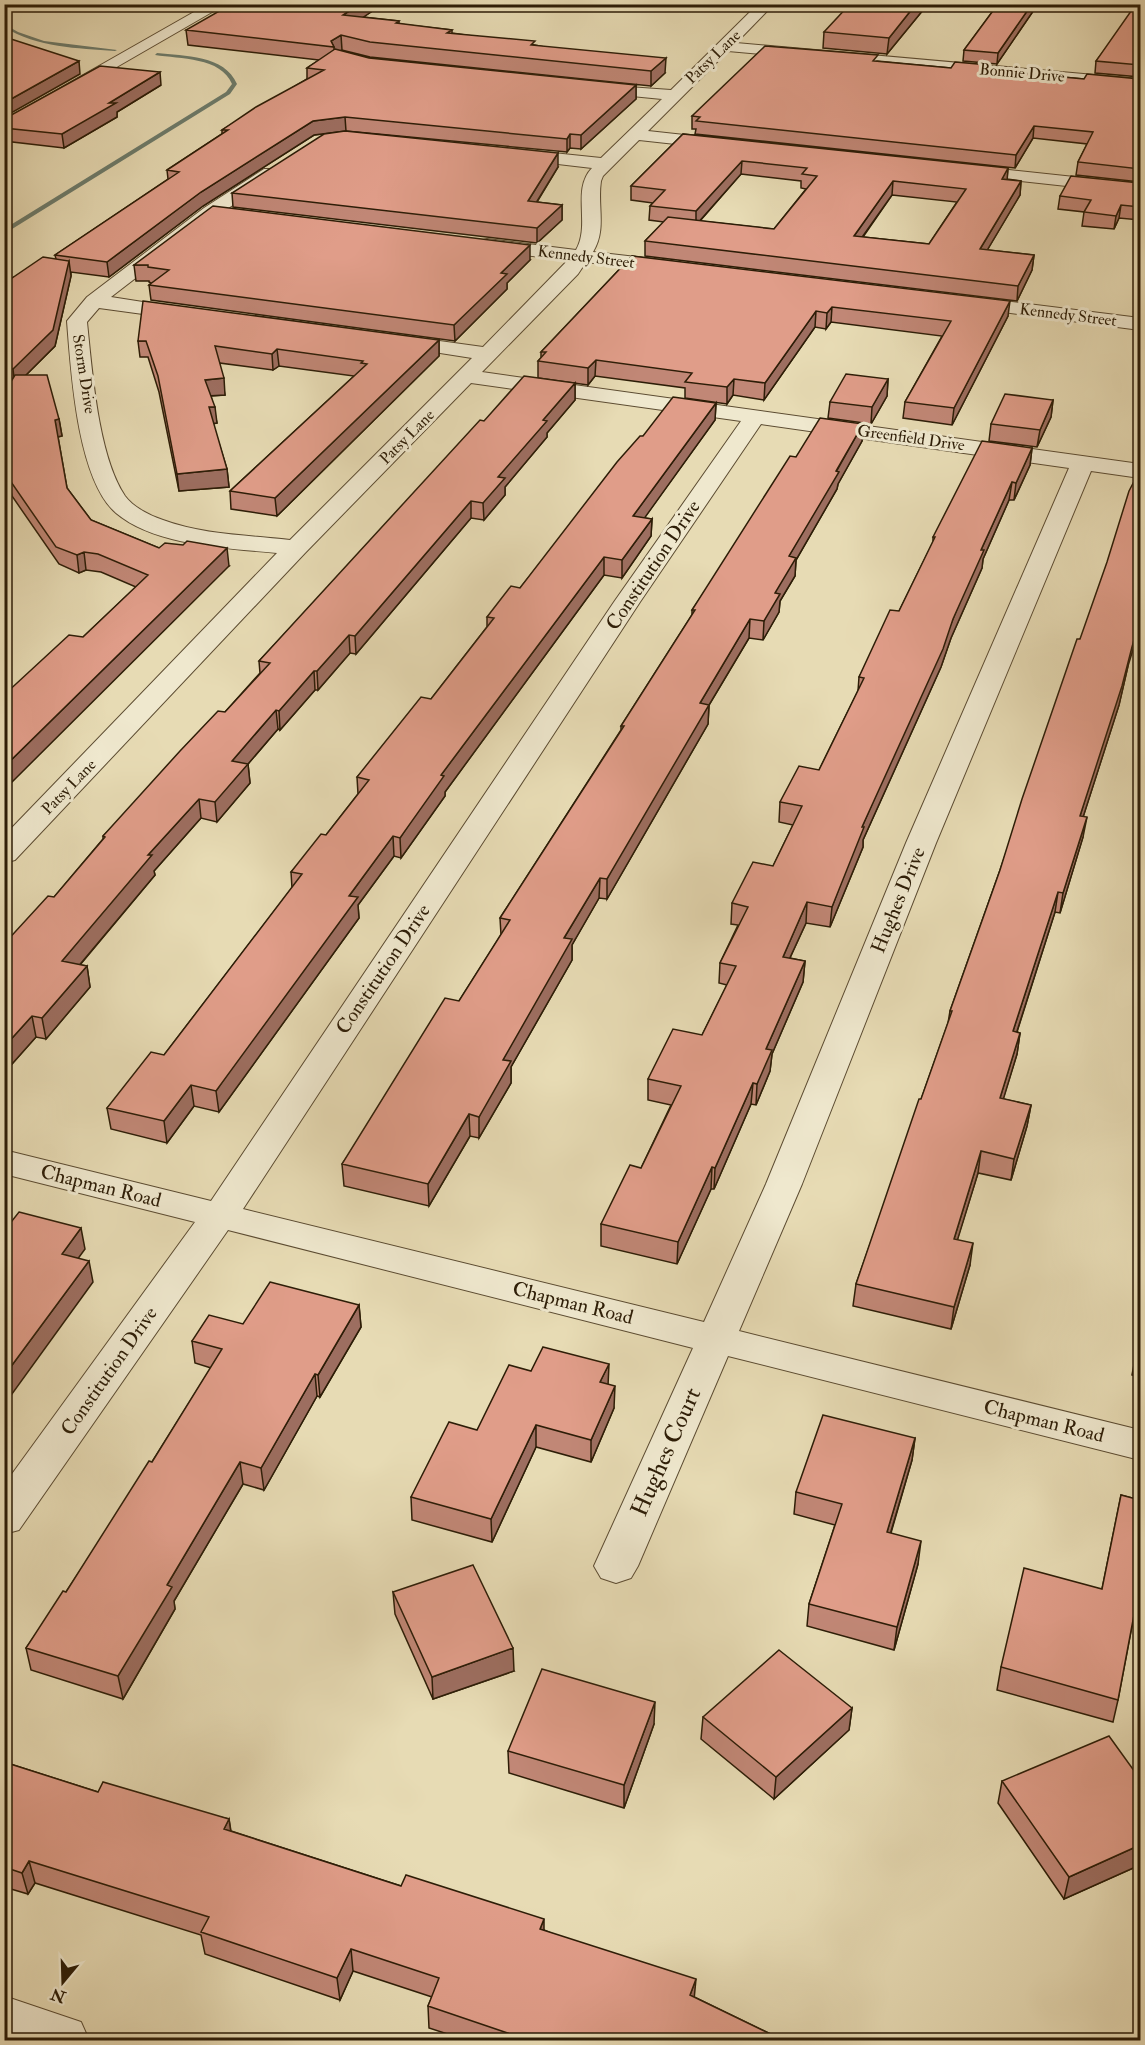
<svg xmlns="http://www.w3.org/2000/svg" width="1145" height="2045" font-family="'IM FELL Double Pica',serif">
<rect width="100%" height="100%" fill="#e7dbb4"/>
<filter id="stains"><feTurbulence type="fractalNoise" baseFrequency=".00333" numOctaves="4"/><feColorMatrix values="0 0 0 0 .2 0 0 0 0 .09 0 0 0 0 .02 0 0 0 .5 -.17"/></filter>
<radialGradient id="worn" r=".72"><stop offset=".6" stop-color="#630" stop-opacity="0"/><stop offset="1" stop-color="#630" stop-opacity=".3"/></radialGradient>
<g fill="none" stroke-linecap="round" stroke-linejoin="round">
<!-- stream -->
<path fill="#6d7c6c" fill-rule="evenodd" d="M 4,24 L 18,32 L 44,41 L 117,50 L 115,51 C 77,48 38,48 4,27 Z
M 157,53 C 184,56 225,55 237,84 L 230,94 L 4,234 L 4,229 L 226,92 L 232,84 C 221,57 180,59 155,55 Z"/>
<defs>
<path id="minor" d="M 208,4 L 226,4 L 4,132 L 4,120 Z
M 758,4 L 774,4 L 736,43 L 1140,79 L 1140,89 L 728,51 L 648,131 L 721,139 L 729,144 L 727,148 L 721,149 L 639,140 L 603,176 L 601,181 C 597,206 607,229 593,252 L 671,261 L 678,263 L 681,267 L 678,271 L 671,273 L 586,262 L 578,274 L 482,372 L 1140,464 L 1140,478 L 1091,471 L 936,843 L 802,1184 L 739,1331 L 1140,1430 L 1140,1460 L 728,1356 L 638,1566 L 631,1578 L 616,1583 L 601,1578 L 594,1566 L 693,1348 L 228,1230 L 19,1530 L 4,1534 L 4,1485 L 195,1222 L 4,1174 L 4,1150 L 211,1201 L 614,602 L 741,421 L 471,383 L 305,553 L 15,860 L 4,863 L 4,836 L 277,553 C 228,548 155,546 116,513 C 77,479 71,371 67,321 L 87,297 L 204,208 L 264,169 L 276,169 L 279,173 L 276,177 L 216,216 L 111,297 L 194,310 L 197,314 L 194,318 L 187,320 L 99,308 L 87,322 C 92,370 98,456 125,496 C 133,507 150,516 163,520 C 203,535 249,535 290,540 L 472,358 L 389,345 L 386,341 L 389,337 L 396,335 L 483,347 L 568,260 L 487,251 L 480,249 L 478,245 L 480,241 L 487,239 L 576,250 C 591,224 571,190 592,168 L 515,159 L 509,158 L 507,154 L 509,150 L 515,149 L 601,158 L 662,99 L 591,92 L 583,87 L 585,84 L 671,90 ZM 761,424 L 1069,468 L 906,843 L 766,1184 L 704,1322 L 243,1209 L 640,602 Z
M 963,165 L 1140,184 L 1140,194 L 957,174 L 954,170 L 957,166 Z
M 964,296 L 1140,318 L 1140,330 L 957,306 L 954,302 L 957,298 Z
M 4,1996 L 81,2022 L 89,2040 L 4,2040 Z"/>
</defs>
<!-- minor casing -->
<use href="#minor" stroke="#5c4c32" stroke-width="2"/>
<!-- minor -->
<use href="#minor" fill="#efe8ce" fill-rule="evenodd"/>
</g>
<!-- wall -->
<path fill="#c18776" stroke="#2d1d07" stroke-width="1.5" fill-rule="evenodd" d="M 279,4 L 383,4 L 363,17 L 399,21 L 399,24 L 452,30 L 452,33 L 535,45 L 665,73 L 651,86 L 370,57 L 342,50 L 340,51 L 369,58 L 636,85 L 636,99 L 581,149 L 570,148 L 567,152 L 346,131 L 314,135 L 203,206 L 109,277 L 71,272 L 71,276 L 55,346 L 26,375 L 59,419 L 62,436 L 58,437 L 67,488 L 91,520 L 159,548 L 229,566 L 83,637 L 136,587 L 101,572 L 86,570 L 79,573 L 59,564 L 12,496 L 4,457 L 9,385 L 4,385 L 4,278 L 12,278 L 56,259 L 55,255 L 168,179 L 167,170 L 222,134 L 222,130 L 307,79 L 307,68 L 319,60 L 188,45 L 186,30 L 270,10 Z
M 928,4 L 887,54 L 823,48 L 824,32 Z
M 998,4 L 1038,4 L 997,64 L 963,61 L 964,50 Z
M 1140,4 L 1140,79 L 1140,77 L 1095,73 L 1096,61 Z
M 877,61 L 951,68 L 989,65 L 988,70 L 1084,79 L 1140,79 L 1140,182 L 1076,175 L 1078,162 L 1087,144 L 1033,138 L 1015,168 L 695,134 L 696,129 L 692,129 L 692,116 Z
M 161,85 L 117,112 L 117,117 L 64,148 L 4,141 L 4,119 Z
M 683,134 L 1008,168 L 1007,179 L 1021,181 L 1020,195 L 987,250 L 1034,255 L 1032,270 L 1017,301 L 645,256 L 645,241 L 664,222 L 649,220 L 650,206 L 653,203 L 631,200 L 631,186 ZM 741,174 L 801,181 L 801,188 L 806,189 L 774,229 L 700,221 ZM 892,195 L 957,202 L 929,244 L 863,237 Z
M 558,167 L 537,202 L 562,205 L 562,220 L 537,243 L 233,207 L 232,193 Z
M 1140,183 L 1140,220 L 1119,218 L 1114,229 L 1082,226 L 1084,212 L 1058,209 L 1060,196 Z
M 632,256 L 1008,316 L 952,425 L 903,418 L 905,402 L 942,336 L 831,322 L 826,329 L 815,327 L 764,400 L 733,395 L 727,404 L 685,398 L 685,388 L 595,376 L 588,385 L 538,378 L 538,361 L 541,358 L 541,352 Z
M 530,260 L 507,283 L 507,289 L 455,341 L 151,300 L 149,285 L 151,283 L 149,282 L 149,281 L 136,281 L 134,265 Z
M 439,340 L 439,356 L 277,516 L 231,509 L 230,491 L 354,376 L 279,366 L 273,370 L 219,363 L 225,395 L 211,396 L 217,423 L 213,424 L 227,469 L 229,487 L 179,491 L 159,392 L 148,357 L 140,357 L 138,341 Z
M 888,379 L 887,396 L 871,424 L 828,418 L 830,402 Z
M 575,383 L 575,400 L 547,433 L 547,437 L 505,487 L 505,495 L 484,520 L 471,518 L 356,654 L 350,653 L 318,690 L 315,690 L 280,730 L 278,729 L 248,764 L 250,783 L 217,822 L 201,818 L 154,871 L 155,875 L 80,965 L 87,966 L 90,987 L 46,1039 L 36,1037 L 4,1073 L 54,897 L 103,839 L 103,836 L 225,712 L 260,673 L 259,661 L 484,421 Z
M 1053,400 L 1051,417 L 1037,447 L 989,441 L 991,424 Z
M 716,403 L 715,420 L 644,518 L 652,519 L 651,536 L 622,578 L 604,575 L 445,792 L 445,796 L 401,858 L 394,856 L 358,905 L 359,918 L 219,1112 L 194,1106 L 167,1143 L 111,1129 L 107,1108 L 164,1055 L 292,888 L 291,872 L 326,835 L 358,794 L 357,777 L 431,699 L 487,627 L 487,617 L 520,588 L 643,436 Z
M 863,424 L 862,441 L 838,484 L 837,489 L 796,560 L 795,576 L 780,601 L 779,612 L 763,640 L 749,638 L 709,705 L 708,724 L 607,899 L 599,898 L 572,945 L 572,960 L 511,1067 L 511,1083 L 479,1138 L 470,1136 L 429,1206 L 344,1186 L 342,1164 L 459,1001 L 501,935 L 500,918 L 621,730 L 621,726 L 692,615 L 692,610 L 796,457 Z
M 1032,448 L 1030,465 L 1014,500 L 1009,500 L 983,559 L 982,568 L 951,638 L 941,667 L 863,840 L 863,847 L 830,927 L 806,923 L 790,958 L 805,961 L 803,982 L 772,1054 L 770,1071 L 756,1105 L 751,1104 L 714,1189 L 711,1189 L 677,1264 L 601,1246 L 601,1224 L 641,1168 L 671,1105 L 648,1100 L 648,1079 L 702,1035 L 727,985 L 719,983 L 720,963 L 738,925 L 731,924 L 732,903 L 773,866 L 793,825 L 779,822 L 780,802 L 819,770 L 858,691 L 859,677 L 899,611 L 933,542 L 933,537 Z
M 1080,639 L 1128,666 L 1119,705 L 1083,817 L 1083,837 L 1060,913 L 1055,912 L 1017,1032 L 1020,1033 L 1017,1054 L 1003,1099 L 1031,1105 L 1027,1126 L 1011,1180 L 978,1173 L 957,1240 L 970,1265 L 951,1329 L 853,1306 L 856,1284 L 948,1023 L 950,1011 L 1000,870 Z
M 359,1305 L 361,1327 L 320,1397 L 317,1396 L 264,1490 L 243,1484 L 174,1601 L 175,1609 L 123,1699 L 31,1670 L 26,1648 L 66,1592 L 152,1462 L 211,1368 L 195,1363 L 192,1341 L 243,1324 Z
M 1140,1334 L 1140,1377 L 1132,1375 Z
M 531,1371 L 608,1385 L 614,1408 L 591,1462 L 536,1447 L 492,1542 L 412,1520 L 411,1497 L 477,1430 Z
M 915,1438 L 912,1460 L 891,1533 L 918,1564 L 894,1650 L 807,1626 L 809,1604 L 835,1525 L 794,1514 L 796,1492 Z
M 1121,1495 L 1140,1500 L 1140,1607 L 1136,1605 L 1118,1700 L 1113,1722 L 997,1690 L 1001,1667 L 1102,1589 Z
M 393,1592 L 514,1671 L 433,1699 L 395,1614 Z
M 852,1708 L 849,1730 L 774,1799 L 701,1739 L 703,1717 Z
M 654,1724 L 624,1808 L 509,1773 L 508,1751 Z
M 4,1762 L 98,1792 L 229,1819 L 231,1831 L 401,1886 L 544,1930 L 694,1997 L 783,2040 L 466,2040 L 429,2028 L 428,2006 L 432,1997 L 353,1971 L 340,2000 L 205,1954 L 201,1935 L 35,1883 L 28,1894 L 4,1887 Z
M 1140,1779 L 1140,1865 L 1064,1899 L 998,1803 L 1002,1781 Z"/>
<!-- shaded-wall -->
<path fill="#9d6e60" stroke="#2d1d07" stroke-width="1.5" d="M 360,4 L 383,4 L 344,30 L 343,15 Z
M 916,4 L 928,4 L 887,54 L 889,38 Z
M 1032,4 L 1038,4 L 997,64 L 998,53 Z
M 341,35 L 342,50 L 334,54 L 334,47 L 331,41 Z
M 666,58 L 665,73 L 651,86 L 651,71 Z
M 79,61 L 80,74 L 4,117 L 4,103 Z
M 160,72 L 161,85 L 117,112 L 117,117 L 64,148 L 62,134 L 109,103 Z
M 636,85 L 636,99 L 581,149 L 581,135 Z
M 345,117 L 346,131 L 314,135 L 203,206 L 109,277 L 107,262 L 201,192 L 313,121 Z
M 1034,126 L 1033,138 L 1015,168 L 1016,155 Z
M 570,134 L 570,148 L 567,152 L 567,139 Z
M 558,153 L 558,167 L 528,216 L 528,201 Z
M 742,161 L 741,174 L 696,225 L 696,211 Z
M 1008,168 L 1007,182 L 1002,179 Z
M 893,181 L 892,195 L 853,250 L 854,236 Z
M 1021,181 L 1020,195 L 979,264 L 980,249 Z
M 562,205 L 562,220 L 537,243 L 537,228 Z
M 1121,205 L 1119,218 L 1114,229 L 1116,216 Z
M 530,245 L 530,260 L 507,283 L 507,289 L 455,341 L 454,325 L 501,273 Z
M 1034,255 L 1032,270 L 1017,301 L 1018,286 Z
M 69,261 L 71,276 L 55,346 L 15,386 L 13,369 Z
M 1010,301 L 1008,316 L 952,425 L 954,408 Z
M 832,307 L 831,322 L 826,329 L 827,313 Z
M 816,311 L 815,327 L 764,400 L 765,383 Z
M 439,340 L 439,356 L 277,516 L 275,498 Z
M 277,349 L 279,366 L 273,370 L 272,354 Z
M 596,360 L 595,376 L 588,385 L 588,368 Z
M 224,378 L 225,395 L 207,396 L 205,380 Z
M 734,379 L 733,395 L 727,404 L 727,387 Z
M 888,379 L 887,396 L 871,424 L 872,407 Z
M 575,383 L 575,400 L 547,433 L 547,437 L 505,487 L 505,495 L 484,520 L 483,503 L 498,477 L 543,420 Z
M 1053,400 L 1051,417 L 1037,447 L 1040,430 Z
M 716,403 L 715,420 L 633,534 L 633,516 Z
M 209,407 L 215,407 L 217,423 L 210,424 Z
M 59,419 L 62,436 L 57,437 L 55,420 Z
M 863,424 L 862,441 L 838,484 L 837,489 L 796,560 L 795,576 L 780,601 L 779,612 L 763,640 L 764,621 L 789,556 Z
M 1032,448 L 1030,465 L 1014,500 L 1016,483 Z
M 227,469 L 229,487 L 179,491 L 177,474 Z
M 1012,482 L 1009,500 L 983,559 L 982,568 L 951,638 L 941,667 L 863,840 L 863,847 L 830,927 L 832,907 L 862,827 L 953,619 L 981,550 Z
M 471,501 L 471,518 L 356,654 L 355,636 Z
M 652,519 L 651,536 L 622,578 L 622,560 Z
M 227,548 L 229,566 L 4,790 L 4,767 Z
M 84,552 L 86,570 L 79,573 L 77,555 Z
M 604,557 L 604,575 L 445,792 L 445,796 L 401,858 L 400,838 L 441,775 Z
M 750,619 L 749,638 L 709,705 L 708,724 L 607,899 L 607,879 L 700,703 Z
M 1140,619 L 1140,627 L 1128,666 L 1119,705 L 1077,836 L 1080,816 Z
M 349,635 L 350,653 L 318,690 L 317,671 Z
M 314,671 L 315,690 L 280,730 L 279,711 Z
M 276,710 L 278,729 L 248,764 L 250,783 L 217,822 L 215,802 L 232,761 Z
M 199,799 L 201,818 L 154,871 L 155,875 L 66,981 L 62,961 L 148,855 Z
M 1087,817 L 1083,837 L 1060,913 L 1063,893 Z
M 393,836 L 394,856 L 358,905 L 359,918 L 219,1112 L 216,1091 L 349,896 Z
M 600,878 L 599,898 L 572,945 L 572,960 L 511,1067 L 511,1083 L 479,1138 L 479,1117 L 503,1060 L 564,938 Z
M 1058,892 L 1055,912 L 1010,1053 L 1013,1031 Z
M 807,902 L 806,923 L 781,977 L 783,957 Z
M 805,961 L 803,982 L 772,1054 L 770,1071 L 756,1105 L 757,1084 L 766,1049 Z
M 87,966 L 90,987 L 46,1039 L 42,1018 Z
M 32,1016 L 36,1037 L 4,1073 L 4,1047 Z
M 1020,1033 L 1017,1054 L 997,1120 L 1000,1098 Z
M 753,1083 L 751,1104 L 714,1189 L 715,1168 Z
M 191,1085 L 194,1106 L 167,1143 L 164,1121 Z
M 1031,1105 L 1027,1126 L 1011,1180 L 1014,1159 Z
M 469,1114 L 470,1136 L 429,1206 L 428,1184 Z
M 981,1151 L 978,1173 L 951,1261 L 954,1239 Z
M 712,1167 L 711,1189 L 677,1264 L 678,1242 Z
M 81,1228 L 85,1249 L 66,1275 L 62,1254 Z
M 973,1243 L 970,1265 L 951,1329 L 954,1307 Z
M 89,1261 L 93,1282 L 4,1405 L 4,1376 Z
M 359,1305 L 361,1327 L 320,1397 L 318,1375 Z
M 609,1364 L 608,1386 L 600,1382 Z
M 315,1374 L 317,1396 L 264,1490 L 261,1468 Z
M 615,1386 L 614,1408 L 591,1462 L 591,1440 Z
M 536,1425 L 536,1447 L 492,1542 L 491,1519 Z
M 915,1438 L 912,1460 L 884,1555 L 887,1532 Z
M 240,1462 L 243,1484 L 174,1601 L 175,1609 L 123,1699 L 118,1676 L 167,1585 Z
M 921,1541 L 918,1564 L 894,1650 L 897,1627 Z
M 513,1648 L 514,1671 L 433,1699 L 432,1677 Z
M 655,1702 L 654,1724 L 624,1808 L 624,1785 Z
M 852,1708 L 849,1730 L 774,1799 L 776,1777 Z
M 229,1819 L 232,1841 L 224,1829 Z
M 1140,1845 L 1140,1865 L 1064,1899 L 1069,1877 Z
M 29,1861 L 35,1883 L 28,1894 L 22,1873 Z
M 544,1919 L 544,1941 L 540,1929 Z
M 351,1949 L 353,1971 L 340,2000 L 337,1978 Z
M 696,1979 L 694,2000 L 690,1995 Z"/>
<!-- building -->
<path fill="#e09d89" stroke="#2d1d07" stroke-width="1.5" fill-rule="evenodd" d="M 279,4 L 360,4 L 343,15 L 399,21 L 396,23 L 452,30 L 447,33 L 535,41 L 531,45 L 666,58 L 651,71 L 370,42 L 341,35 L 331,41 L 334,47 L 186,30 L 228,6 L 270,10 Z
M 850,4 L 916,4 L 889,38 L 824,32 Z
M 998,4 L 1032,4 L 998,53 L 964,50 Z
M 1136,4 L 1140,4 L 1140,65 L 1096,61 Z
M 4,38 L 11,39 L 79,61 L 4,103 Z
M 765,46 L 878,55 L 873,61 L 951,68 L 955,62 L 989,65 L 986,70 L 1084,79 L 1087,74 L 1140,79 L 1140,169 L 1078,162 L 1093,132 L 1034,126 L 1016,155 L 696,121 L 700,117 L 692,116 Z
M 335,49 L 369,58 L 636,85 L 581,135 L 570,134 L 567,139 L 345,117 L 313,121 L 201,192 L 107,262 L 55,255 L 179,172 L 167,170 L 228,130 L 222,130 L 256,107 L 324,70 L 307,68 Z
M 100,66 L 160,72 L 109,103 L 116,103 L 62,134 L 4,128 L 4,119 Z
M 345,131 L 558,153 L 528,201 L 562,205 L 537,228 L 232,193 L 324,134 Z
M 683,134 L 1008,168 L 1002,179 L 1021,181 L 980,249 L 1034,255 L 1018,286 L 645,241 L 668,217 L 774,229 L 817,176 L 802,174 L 807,168 L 742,161 L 696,211 L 650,206 L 665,190 L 631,186 ZM 893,181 L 966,189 L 929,244 L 854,236 Z
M 1071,176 L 1140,183 L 1140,207 L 1121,205 L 1116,216 L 1084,212 L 1091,200 L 1060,196 Z
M 213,206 L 530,245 L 501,273 L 507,274 L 454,325 L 149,285 L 169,270 L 148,267 L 148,265 L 134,265 Z
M 632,256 L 1010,301 L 954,408 L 905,402 L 951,321 L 832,307 L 827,313 L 816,311 L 765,383 L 734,379 L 727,387 L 685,382 L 692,373 L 596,360 L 588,368 L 538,361 L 546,352 L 541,352 Z
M 43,257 L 69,261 L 53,330 L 13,369 L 4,369 L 4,278 L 12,278 Z
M 143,301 L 439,340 L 275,498 L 230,491 L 367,364 L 361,363 L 363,361 L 277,349 L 272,354 L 215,346 L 224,378 L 205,380 L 215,407 L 209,407 L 227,469 L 177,474 L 158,376 L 146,341 L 138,341 Z
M 846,374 L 888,379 L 872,407 L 830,402 Z
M 15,375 L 47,375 L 59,419 L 55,420 L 67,488 L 91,520 L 159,548 L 165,543 L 183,545 L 187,541 L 227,548 L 4,767 L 4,695 L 69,635 L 83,637 L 148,575 L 98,554 L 84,552 L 77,555 L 56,547 L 9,479 L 4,455 L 4,393 Z
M 524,376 L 575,383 L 543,420 L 547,421 L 498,477 L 505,478 L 483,503 L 471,501 L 355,636 L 349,635 L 317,671 L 314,671 L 279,711 L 276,710 L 232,761 L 248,764 L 215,802 L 199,799 L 148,855 L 152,855 L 62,961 L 87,966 L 42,1018 L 32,1016 L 4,1047 L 4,944 L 48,896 L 54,897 L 105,837 L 103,836 L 180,751 L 218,711 L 225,712 L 270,663 L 259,661 L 480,420 L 484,421 Z
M 1005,394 L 1053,400 L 1040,430 L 991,424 Z
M 673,397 L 716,403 L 633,516 L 652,519 L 622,560 L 604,557 L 441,775 L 444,776 L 400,838 L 393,836 L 349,896 L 358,897 L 216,1091 L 191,1085 L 164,1121 L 107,1108 L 151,1052 L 164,1055 L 302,874 L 291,872 L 321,834 L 326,835 L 369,780 L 357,777 L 421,697 L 431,699 L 494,618 L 487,617 L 511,586 L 520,588 L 617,462 L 640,436 L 643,436 Z
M 820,418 L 863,424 L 836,471 L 839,472 L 789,556 L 796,558 L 775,593 L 780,594 L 764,621 L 750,619 L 700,703 L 709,705 L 607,879 L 600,878 L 564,938 L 572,939 L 503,1060 L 511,1061 L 479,1117 L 469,1114 L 428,1184 L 342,1164 L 445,998 L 459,1001 L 510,920 L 500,918 L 624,726 L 621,726 L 695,610 L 692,610 L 790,456 L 796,457 Z
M 982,441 L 1032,448 L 1016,483 L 1012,482 L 981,550 L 984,550 L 953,619 L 943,649 L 862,827 L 864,827 L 832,907 L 807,902 L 783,957 L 805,961 L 766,1049 L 772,1050 L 757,1084 L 753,1083 L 715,1168 L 712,1167 L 678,1242 L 601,1224 L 630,1165 L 641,1168 L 681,1086 L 648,1079 L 673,1029 L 702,1035 L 736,966 L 720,963 L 748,907 L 732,903 L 753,862 L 773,866 L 802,806 L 780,802 L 799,766 L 819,770 L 864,678 L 859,677 L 890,610 L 899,611 L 935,537 L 933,537 Z
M 1140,470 L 1140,619 L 1132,647 L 1122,686 L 1080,816 L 1087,817 L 1063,893 L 1058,892 L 1013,1031 L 1020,1033 L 1000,1098 L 1031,1105 L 1014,1159 L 981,1151 L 954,1239 L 973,1243 L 954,1307 L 856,1284 L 919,1099 L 921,1099 L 952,1011 L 950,1011 L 1000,870 L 1022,799 L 1077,639 L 1080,639 L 1107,562 L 1129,491 Z
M 19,1212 L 81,1228 L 62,1254 L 89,1261 L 4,1376 L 4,1231 Z
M 270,1282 L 359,1305 L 318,1375 L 315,1374 L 261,1468 L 240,1462 L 167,1585 L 172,1587 L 118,1676 L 26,1648 L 63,1591 L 66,1592 L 149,1461 L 152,1462 L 222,1349 L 192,1341 L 209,1315 L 243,1324 Z
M 1140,1335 L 1140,1354 L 1137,1353 Z
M 543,1347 L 609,1364 L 600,1382 L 615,1386 L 591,1440 L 536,1425 L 491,1519 L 411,1497 L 449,1422 L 477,1430 L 509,1365 L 531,1371 Z
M 823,1415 L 915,1438 L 887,1532 L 921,1541 L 897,1627 L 809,1604 L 842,1504 L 796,1492 Z
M 1121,1495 L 1140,1500 L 1140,1583 L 1118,1700 L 1001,1667 L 1024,1568 L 1102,1589 Z
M 473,1565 L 513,1648 L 432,1677 L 393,1592 Z
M 779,1650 L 852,1708 L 776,1777 L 703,1717 Z
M 542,1669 L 655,1702 L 624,1785 L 508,1751 Z
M 1109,1736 L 1140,1779 L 1140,1845 L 1069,1877 L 1002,1781 Z
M 4,1762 L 98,1792 L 103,1782 L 229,1819 L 224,1829 L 401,1886 L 406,1875 L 544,1919 L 540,1929 L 696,1979 L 690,1995 L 783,2040 L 528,2040 L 428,2006 L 439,1978 L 351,1949 L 337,1978 L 201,1932 L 209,1917 L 29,1861 L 22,1873 L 4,1867 Z"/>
<g text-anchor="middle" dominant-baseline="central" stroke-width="6" stroke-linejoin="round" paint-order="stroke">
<!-- far-street labels -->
<g font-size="16" fill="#2d1d07" stroke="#efe8ce">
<text transform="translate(713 57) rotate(-44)">Patsy Lane</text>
<text transform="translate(1022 73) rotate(5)">Bonnie Drive</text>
<text transform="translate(586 257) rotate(7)">Kennedy Street</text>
<text transform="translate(1068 315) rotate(7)">Kennedy Street</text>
<text transform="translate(84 374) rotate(81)">Storm Drive</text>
<text transform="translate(407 437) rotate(-45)">Patsy Lane</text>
<text transform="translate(911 438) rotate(8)">Greenfield Drive</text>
<text transform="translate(69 787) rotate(-46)">Patsy Lane</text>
</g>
<!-- street labels -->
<g font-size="20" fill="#2d1d07" stroke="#efe8ce">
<text transform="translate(653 565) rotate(-56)">Constitution Drive</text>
<text transform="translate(898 900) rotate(-68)">Hughes Drive</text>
<text transform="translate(383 969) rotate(-56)">Constitution Drive</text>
<text transform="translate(101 1186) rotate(14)">Chapman Road</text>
<text transform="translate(573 1303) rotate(14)">Chapman Road</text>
<text transform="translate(109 1371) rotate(-55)">Constitution Drive</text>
<text transform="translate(1044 1421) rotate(14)">Chapman Road</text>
</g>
<!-- near-street labels -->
<g font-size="24" fill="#2d1d07" stroke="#efe8ce">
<text transform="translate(666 1452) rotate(-66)">Hughes Court</text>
</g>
</g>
<!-- margin -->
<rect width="1145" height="2045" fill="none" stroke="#e7dbb4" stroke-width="24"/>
<rect x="6" y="6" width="1133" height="2033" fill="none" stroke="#2d1d07" stroke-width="3"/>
<rect x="12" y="12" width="1121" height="2021" fill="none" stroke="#2d1d07" stroke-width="1.5"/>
<!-- north arrow -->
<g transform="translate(63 1982) rotate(199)" stroke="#efe8ce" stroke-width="4.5" paint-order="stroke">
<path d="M0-4.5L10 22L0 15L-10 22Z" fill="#2d1d07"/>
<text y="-9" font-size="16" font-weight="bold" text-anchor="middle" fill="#2d1d07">N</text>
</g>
<rect width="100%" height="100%" filter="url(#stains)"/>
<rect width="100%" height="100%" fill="url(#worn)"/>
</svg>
